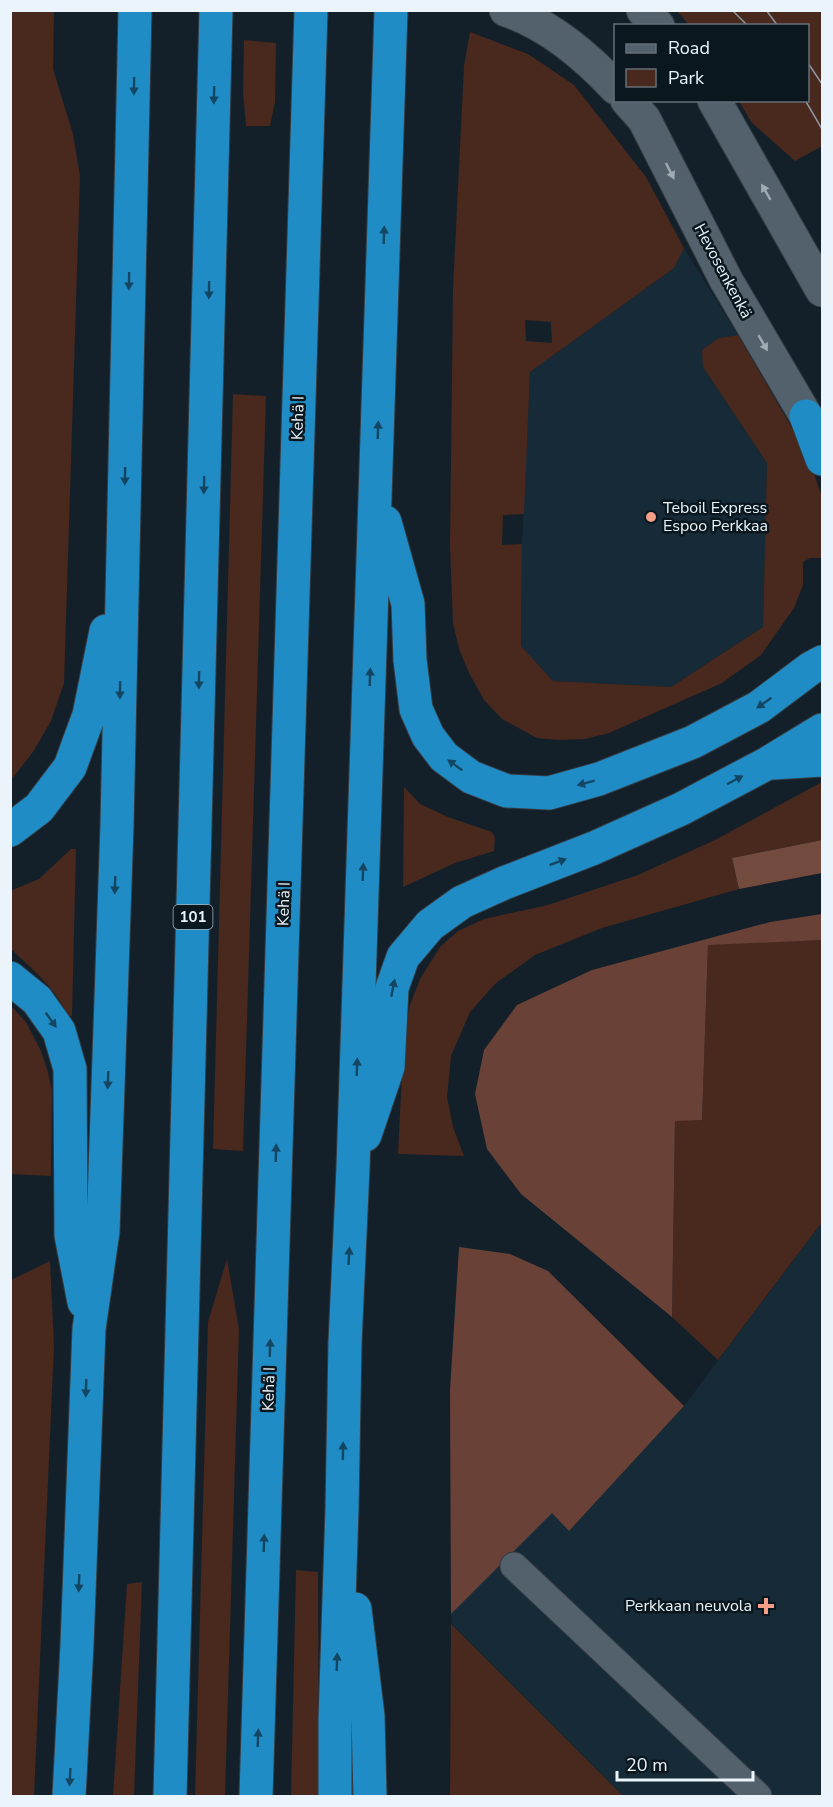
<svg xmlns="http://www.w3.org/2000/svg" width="833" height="1807" font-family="'Nunito Sans',sans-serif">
<rect width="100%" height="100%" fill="#132029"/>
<!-- built -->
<path fill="#172a37" d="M 684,248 L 738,335 L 719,338 L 703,367 L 767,463 L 763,627 L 671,687 L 553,681 L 521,646 L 522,544 L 530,372 L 674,268 Z
M 822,1222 L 822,1796 L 623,1796 L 452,1624 L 451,1614 L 552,1512 L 570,1530 L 684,1406 Z"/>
<!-- green -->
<path fill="#49281e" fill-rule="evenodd" d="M 11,10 L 54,11 L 53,69 L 73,134 L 80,176 L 64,683 L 51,721 L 33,752 L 11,780 Z
M 677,11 L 822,11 L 822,146 L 795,161 L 751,122 L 739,101 L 808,100 L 808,26 L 689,25 Z
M 470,32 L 528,54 L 574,85 L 646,177 L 684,248 L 674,268 L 530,372 L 524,514 L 503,515 L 502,545 L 522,544 L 521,646 L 553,681 L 671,687 L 763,627 L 767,463 L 703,367 L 702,350 L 719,338 L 738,335 L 808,456 L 822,497 L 822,558 L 810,558 L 803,562 L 803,585 L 794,608 L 761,655 L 722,683 L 609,733 L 585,739 L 558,740 L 537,738 L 502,719 L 484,700 L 469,673 L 459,649 L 453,623 L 450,546 L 453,289 L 464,66 ZM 525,320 L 551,322 L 552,343 L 526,341 Z
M 244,40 L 276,43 L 275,102 L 270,126 L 246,126 L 243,92 Z
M 233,394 L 266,396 L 243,1151 L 213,1149 Z
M 822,782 L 822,840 L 732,858 L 739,889 L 602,928 L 535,955 L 496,983 L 470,1012 L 451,1056 L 447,1097 L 453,1127 L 464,1156 L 398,1154 L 404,1032 L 410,1005 L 420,979 L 440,947 L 458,931 L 484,919 L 548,905 L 638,875 L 715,840 Z
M 404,787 L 420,804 L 448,817 L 492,832 L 495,838 L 494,851 L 455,863 L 403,887 Z
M 71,849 L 76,849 L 72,1016 L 67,1015 C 57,989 31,968 11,949 L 10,891 L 39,879 Z
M 822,940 L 822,1222 L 718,1360 L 672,1317 L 675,1120 L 702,1119 L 708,944 Z
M 11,1006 L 26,1022 L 41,1051 L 48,1072 L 52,1091 L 51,1176 L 11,1174 Z
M 227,1259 L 239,1329 L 225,1796 L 195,1796 L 208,1322 Z
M 50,1261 L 54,1345 L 34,1796 L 11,1796 L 11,1280 Z
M 296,1570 L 318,1572 L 319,1796 L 291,1796 Z
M 142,1582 L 134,1796 L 113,1796 L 127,1584 Z
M 451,1624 L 623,1796 L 450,1796 Z"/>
<!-- forest -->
<path fill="#694136" d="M 822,914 L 822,940 L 708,945 L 702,1120 L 675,1121 L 672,1317 L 521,1194 L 487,1149 L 475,1094 L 484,1050 L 517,1005 L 592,970 L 770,922 Z
M 459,1247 L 510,1254 L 548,1271 L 684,1406 L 569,1531 L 552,1513 L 451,1614 L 450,1390 Z"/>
<!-- water -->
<path fill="#724a3e" d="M 822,840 L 822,873 L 739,889 L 732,858 Z"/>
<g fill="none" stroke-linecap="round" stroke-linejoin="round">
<defs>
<path id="service" d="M 514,1566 L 758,1796"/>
<path id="secondary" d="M 506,10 C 548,24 586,56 616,88
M 643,10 L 658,26
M 627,100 L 644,119 L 726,280 L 806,416 L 822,439
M 714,100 L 822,290"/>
<path id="trunk" d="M 806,416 L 822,459
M 385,522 L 408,604 L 410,660 L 416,709 L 428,736 L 444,757 L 471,777 L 507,791 L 549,793 L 599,779 L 693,742 L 759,707 L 811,668 L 822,662
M 773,763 L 822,760
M 10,830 L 39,808 L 70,767 L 89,715 L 106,631
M 10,978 L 37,1000 L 59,1031 L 70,1069 L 71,1235 L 84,1302
M 365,1135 L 388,1067 L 392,988 L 403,957 L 430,925 L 462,902 L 504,883 L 594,848 L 681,809 L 768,763 L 822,730
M 355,1609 L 368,1716 L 370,1796
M 69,1796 L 77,1645 L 89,1329 L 103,1231 L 117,825 L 135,10
M 170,1796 L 216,10
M 256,1796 L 311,10
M 335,1796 L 335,1720 L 342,1509 L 345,1343 L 353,1168 L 391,10"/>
</defs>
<!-- service casing -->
<use href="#service" stroke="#353d44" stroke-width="29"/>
<!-- secondary casing -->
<use href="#secondary" stroke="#353d44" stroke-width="35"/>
<!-- trunk casing -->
<use href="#trunk" stroke="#353d44" stroke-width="35"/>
<!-- service -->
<use href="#service" stroke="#53616c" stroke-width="27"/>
<!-- secondary -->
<use href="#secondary" stroke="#53616c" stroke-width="33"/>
<!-- trunk -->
<use href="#trunk" stroke="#208cc6" stroke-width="33"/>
<!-- tram -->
<path stroke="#8b969e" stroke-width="1.5" d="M 732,10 L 748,26
M 766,10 L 778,26
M 808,63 L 822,84
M 805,100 L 822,129"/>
</g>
<!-- one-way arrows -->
<defs><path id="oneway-solid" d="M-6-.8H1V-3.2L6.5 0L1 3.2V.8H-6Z" transform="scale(1.5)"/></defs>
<g fill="#134662">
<use href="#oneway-solid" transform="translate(134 86) rotate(91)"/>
<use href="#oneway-solid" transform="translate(214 95) rotate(91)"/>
<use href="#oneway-solid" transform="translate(384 235) rotate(-88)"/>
<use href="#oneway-solid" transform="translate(129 281) rotate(91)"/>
<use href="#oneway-solid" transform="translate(209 290) rotate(91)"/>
<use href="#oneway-solid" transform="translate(378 430) rotate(-88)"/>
<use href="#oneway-solid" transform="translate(125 476) rotate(91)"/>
<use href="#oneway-solid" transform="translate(204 485) rotate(91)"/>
<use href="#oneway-solid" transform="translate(370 677) rotate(-88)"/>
<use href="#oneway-solid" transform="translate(199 680) rotate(91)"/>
<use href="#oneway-solid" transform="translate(120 690) rotate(91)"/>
<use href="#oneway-solid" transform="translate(764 703) rotate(145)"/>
<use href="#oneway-solid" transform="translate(455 765) rotate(-144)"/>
<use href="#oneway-solid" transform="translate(735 780) rotate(-28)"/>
<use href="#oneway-solid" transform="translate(586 783) rotate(165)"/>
<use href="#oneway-solid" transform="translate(558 862) rotate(-21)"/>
<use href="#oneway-solid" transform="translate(363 872) rotate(-88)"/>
<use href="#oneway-solid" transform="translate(115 885) rotate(92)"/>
<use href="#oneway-solid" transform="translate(393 988) rotate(-79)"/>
<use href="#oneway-solid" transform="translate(51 1020) rotate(54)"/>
<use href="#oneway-solid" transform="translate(357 1067) rotate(-88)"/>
<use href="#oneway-solid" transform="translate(108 1080) rotate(92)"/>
<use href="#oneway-solid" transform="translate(276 1153) rotate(-88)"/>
<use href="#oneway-solid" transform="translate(349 1256) rotate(-87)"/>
<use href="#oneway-solid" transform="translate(270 1348) rotate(-88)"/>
<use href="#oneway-solid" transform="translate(86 1388) rotate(92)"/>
<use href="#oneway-solid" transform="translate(343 1451) rotate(-89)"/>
<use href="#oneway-solid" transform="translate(264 1543) rotate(-88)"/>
<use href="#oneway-solid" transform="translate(79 1583) rotate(92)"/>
<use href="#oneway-solid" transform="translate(337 1662) rotate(-88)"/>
<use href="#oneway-solid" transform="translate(258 1738) rotate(-88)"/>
<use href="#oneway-solid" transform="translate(70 1777) rotate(93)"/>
</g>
<g fill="#9faab3">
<use href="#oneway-solid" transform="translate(670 171) rotate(63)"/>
<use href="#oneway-solid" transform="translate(766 192) rotate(-120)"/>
<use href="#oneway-solid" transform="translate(763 343) rotate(60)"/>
</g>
<!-- markers -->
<g fill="#f49e86" stroke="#0a171f" stroke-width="2">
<circle cx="651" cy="517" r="6"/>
<path d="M763 1597h6v6h6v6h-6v6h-6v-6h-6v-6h6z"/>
</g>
<g text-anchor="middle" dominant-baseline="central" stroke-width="5" stroke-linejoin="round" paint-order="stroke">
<!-- shield labels -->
<rect fill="#0a171f" stroke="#a8b2b8" stroke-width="1.5" x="173.5" y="905" width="39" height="24" rx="4.5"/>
<g font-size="15" font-weight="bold" fill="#ebf4fa">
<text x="193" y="917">101</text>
</g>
<!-- street labels -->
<g font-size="16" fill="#ebf4fa" stroke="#0a171f">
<text transform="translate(723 271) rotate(62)">Hevosenkenkä</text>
<text transform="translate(298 418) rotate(-88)">Kehä I</text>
<text transform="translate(284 904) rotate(-88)">Kehä I</text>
<text transform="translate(269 1389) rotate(-88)">Kehä I</text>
</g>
<!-- poi labels -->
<g font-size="16" fill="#ebf4fa" stroke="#0a171f" text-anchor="start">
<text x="663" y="508">Teboil Express<tspan x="663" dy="18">Espoo Perkkaa</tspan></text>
<text x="752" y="1606" text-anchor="end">Perkkaan neuvola</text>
</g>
</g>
<!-- border -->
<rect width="833" height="1807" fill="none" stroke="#ebf4fa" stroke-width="24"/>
<!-- legend -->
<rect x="614" y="24" width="195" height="78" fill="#0a171f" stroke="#646f77" stroke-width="1.5"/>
<rect x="626" y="44" width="30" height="9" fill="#53616c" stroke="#646f77" stroke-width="1.5"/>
<text x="668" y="54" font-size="18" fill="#ebf4fa">Road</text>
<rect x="626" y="69" width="30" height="18" fill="#49281e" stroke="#646f77" stroke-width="1.5"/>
<text x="668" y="84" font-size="18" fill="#ebf4fa">Park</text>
<!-- scale -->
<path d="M617 1771v9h136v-9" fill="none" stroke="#ebf4fa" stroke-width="3"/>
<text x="626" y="1771" font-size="18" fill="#ebf4fa" stroke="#0a171f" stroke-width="4.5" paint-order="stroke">20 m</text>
</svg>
